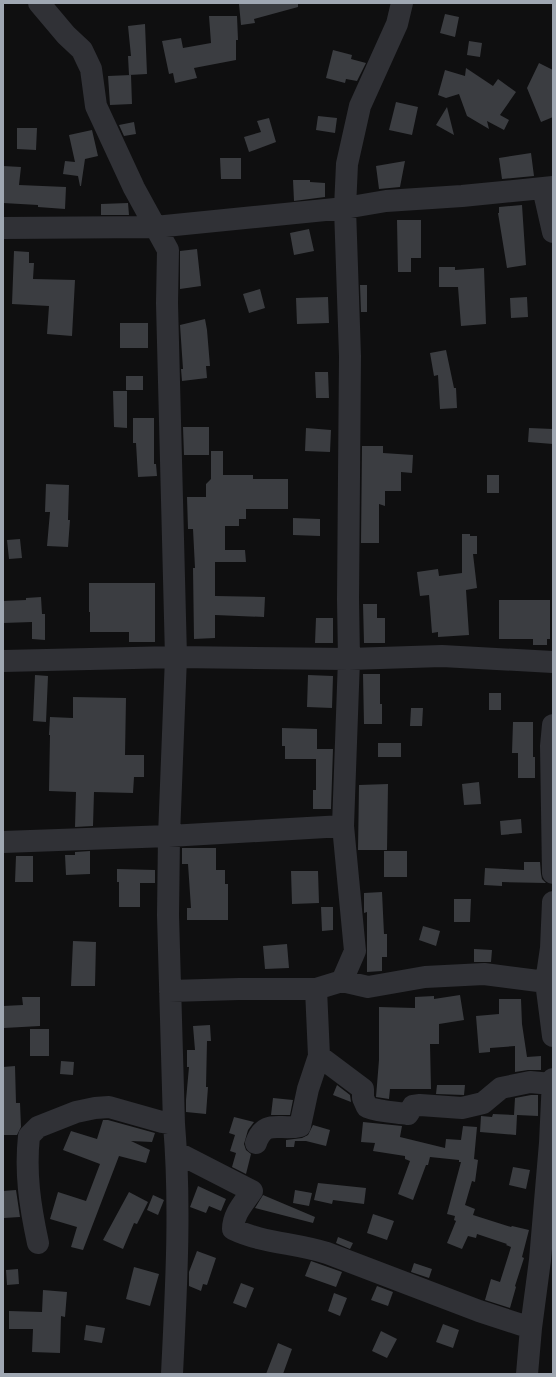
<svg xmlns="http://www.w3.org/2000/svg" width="556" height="1377" font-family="Karla,sans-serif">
<rect width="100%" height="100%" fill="#0f0f10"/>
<!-- building -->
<path fill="#3b3d41" d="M 243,3 L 298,3 L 298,7 L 254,19 L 255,23 L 241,25 L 239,4 L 243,4 Z
M 445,14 L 459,17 L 455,37 L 440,33 Z
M 209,16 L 237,16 L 238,40 L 236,40 L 236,60 L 194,68 L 197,78 L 175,83 L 173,73 L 169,74 L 162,41 L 181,38 L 183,48 L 211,43 Z
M 145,24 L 147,74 L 129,75 L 128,56 L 131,56 L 128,26 Z
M 469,41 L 482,43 L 480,57 L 467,55 Z
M 333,50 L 352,55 L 351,59 L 366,63 L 357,81 L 346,79 L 345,83 L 326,78 Z
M 539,63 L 553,70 L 553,117 L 541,122 L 527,88 Z
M 466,68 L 493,86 L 498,79 L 516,92 L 500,115 L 509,120 L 504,130 L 487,121 L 489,129 L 467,116 L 459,94 L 446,98 L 438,95 L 445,70 L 465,76 Z
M 131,75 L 132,104 L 110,105 L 108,76 Z
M 396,102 L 418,107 L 412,135 L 389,130 Z
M 447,107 L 454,135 L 436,125 Z
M 318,116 L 337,118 L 335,133 L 316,130 Z
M 269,118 L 276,142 L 249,152 L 244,137 L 261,132 L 257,121 Z
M 134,122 L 136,134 L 124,136 L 119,125 Z
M 17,128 L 37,128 L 36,150 L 17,149 Z
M 92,130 L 98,156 L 85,159 L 81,186 L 80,186 L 78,176 L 63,174 L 65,161 L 75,162 L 69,135 Z
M 531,153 L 534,176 L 502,179 L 499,158 Z
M 220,158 L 241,158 L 241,179 L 221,179 Z
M 405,161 L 400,187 L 379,189 L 376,166 Z
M 3,166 L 21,167 L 19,185 L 66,187 L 65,209 L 38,207 L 38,205 L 3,203 Z
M 293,180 L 310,180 L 310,182 L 325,183 L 325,197 L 294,201 Z
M 128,203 L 129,215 L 101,215 L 101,204 Z
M 522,205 L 526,265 L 507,268 L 498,213 L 499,213 L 499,207 Z
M 397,220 L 421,220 L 421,258 L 411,258 L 411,272 L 398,272 Z
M 309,229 L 314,251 L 294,255 L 290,233 Z
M 197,249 L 201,286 L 180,289 L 180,251 Z
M 14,251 L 29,252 L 29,263 L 34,263 L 33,279 L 75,280 L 72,336 L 47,334 L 49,306 L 12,304 Z
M 439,267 L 455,267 L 455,270 L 484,268 L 486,324 L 461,326 L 458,287 L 439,287 Z
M 360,285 L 367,285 L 367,312 L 361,312 Z
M 260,289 L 265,308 L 249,313 L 243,294 Z
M 328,297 L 329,323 L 297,324 L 296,298 Z
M 527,297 L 528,317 L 511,318 L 510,298 Z
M 205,319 L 207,330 L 210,366 L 206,366 L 207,378 L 182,381 L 181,369 L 183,369 L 180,325 Z
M 120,323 L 148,323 L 148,348 L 120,348 Z
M 446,350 L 454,388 L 456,388 L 457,408 L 440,409 L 438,375 L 434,376 L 430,353 Z
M 315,372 L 328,372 L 329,398 L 316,398 Z
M 126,376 L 143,376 L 143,390 L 126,390 Z
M 113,391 L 127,391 L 127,428 L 114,427 Z
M 133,418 L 154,418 L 154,464 L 156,464 L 157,476 L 138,477 L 136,443 L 133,443 Z
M 183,427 L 209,427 L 209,455 L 184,455 Z
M 306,428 L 331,430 L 330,452 L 305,451 Z
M 529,428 L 553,429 L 553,444 L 528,442 Z
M 362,446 L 383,446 L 383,453 L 413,455 L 412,473 L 401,472 L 401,491 L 385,491 L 385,506 L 379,504 L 379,543 L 361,543 Z
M 211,451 L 223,451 L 223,475 L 253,475 L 253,479 L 288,479 L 288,509 L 246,509 L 246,519 L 239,519 L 239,526 L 225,526 L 225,550 L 245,550 L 246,562 L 215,562 L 215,596 L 265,597 L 264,617 L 215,615 L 215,638 L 194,639 L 193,568 L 195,568 L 193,529 L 188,529 L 187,497 L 206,497 L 206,484 L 211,479 Z
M 487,475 L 499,475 L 499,493 L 487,493 Z
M 46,484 L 69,485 L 68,520 L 70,520 L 68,547 L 47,546 L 50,512 L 45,512 Z
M 293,518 L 320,519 L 320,536 L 293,535 Z
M 462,534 L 470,534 L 470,536 L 477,536 L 477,554 L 473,554 L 477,588 L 466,590 L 469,635 L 438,637 L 438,632 L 432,633 L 429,595 L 420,596 L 417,572 L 438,569 L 439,576 L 462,573 Z
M 20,539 L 22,558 L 9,559 L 7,540 Z
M 89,583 L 155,583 L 155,642 L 129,642 L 129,632 L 90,632 L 90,612 L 89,612 Z
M 41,597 L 42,614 L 45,614 L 45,640 L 32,639 L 32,622 L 3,623 L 3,601 L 26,600 L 26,598 Z
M 499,600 L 550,600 L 550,639 L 547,639 L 547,645 L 533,645 L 533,639 L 499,639 Z
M 363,604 L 377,604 L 377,618 L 385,618 L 385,643 L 364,643 Z
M 316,618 L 333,618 L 333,643 L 315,643 Z
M 363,674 L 380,674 L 380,704 L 382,704 L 382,724 L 364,724 Z
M 35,675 L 48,676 L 46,722 L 33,721 Z
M 308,675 L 333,676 L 332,708 L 307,707 Z
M 489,693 L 501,693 L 501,710 L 489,710 Z
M 73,697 L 126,698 L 125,755 L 144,755 L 144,777 L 134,777 L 133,793 L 94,792 L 93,826 L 75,827 L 76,792 L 49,791 L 50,735 L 49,735 L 50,717 L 73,718 Z
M 411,708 L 423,708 L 422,726 L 410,726 Z
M 513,722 L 533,722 L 533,757 L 535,757 L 535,778 L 518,778 L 518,753 L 512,753 Z
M 282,728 L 317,729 L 317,749 L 333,749 L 331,809 L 313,809 L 313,790 L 316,790 L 316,759 L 285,759 L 285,746 L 282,746 Z
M 378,743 L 401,743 L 401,757 L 378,757 Z
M 479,782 L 481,804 L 464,805 L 462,784 Z
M 388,784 L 387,850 L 358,850 L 359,785 Z
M 521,819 L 522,833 L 501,835 L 500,821 Z
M 182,848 L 216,848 L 216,870 L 225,870 L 225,884 L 228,884 L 228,920 L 187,920 L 187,908 L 191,908 L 188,864 L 182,864 Z
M 90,851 L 90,874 L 66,875 L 65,855 L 75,855 L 75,852 Z
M 384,851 L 407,851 L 407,877 L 384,877 Z
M 16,856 L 33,856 L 33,882 L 15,882 Z
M 524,862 L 540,862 L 541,874 L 542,879 L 546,883 L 502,882 L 502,886 L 484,885 L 485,868 L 524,870 Z
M 117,869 L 155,870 L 155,883 L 140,883 L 140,907 L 119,907 L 119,882 L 117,882 Z
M 291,871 L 318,871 L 319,903 L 292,904 Z
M 382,892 L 384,934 L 387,934 L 387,957 L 382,957 L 382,971 L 367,972 L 367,912 L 364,913 L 364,893 Z
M 454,899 L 471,899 L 470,922 L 454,922 Z
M 321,907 L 333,907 L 333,930 L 322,931 Z
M 423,926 L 440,931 L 436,946 L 419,940 Z
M 73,941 L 96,942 L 95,986 L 71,986 Z
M 287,944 L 289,968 L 265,969 L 263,946 Z
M 474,949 L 492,950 L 491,962 L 474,962 Z
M 460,995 L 464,1020 L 439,1024 L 439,1044 L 430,1044 L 431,1089 L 390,1089 L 389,1099 L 376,1097 L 379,1060 L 379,1007 L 415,1008 L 415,997 L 434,996 L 434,999 Z
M 22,997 L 40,997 L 40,1026 L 4,1028 L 3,1006 L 23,1005 Z
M 499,999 L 521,999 L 522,1024 L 527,1057 L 541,1056 L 541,1070 L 528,1070 L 515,1072 L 515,1046 L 490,1048 L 490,1052 L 479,1053 L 476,1016 L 499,1014 Z
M 210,1025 L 211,1041 L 207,1041 L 206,1087 L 208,1087 L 206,1114 L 186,1112 L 186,1100 L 189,1067 L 187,1067 L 187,1050 L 195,1050 L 193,1026 Z
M 30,1029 L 49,1029 L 49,1056 L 30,1056 Z
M 61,1061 L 74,1062 L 73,1075 L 60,1074 Z
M 15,1066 L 16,1103 L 20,1103 L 21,1127 L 17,1135 L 3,1135 L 3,1067 Z
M 337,1085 L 350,1095 L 351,1102 L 333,1095 Z
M 437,1085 L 465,1085 L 464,1095 L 436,1094 Z
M 531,1095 L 538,1095 L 538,1116 L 517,1115 L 516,1135 L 480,1132 L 481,1116 L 492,1117 L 493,1114 L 514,1115 L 515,1098 Z
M 273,1098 L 293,1100 L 290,1115 L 271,1115 Z
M 234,1117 L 254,1122 L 248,1130 L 244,1144 L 246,1150 L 251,1154 L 246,1174 L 232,1167 L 236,1153 L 230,1151 L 235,1135 L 229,1133 Z
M 103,1120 L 108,1120 L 155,1133 L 152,1142 L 131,1141 L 150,1150 L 146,1163 L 119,1156 L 83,1250 L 71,1247 L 77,1227 L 50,1219 L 58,1192 L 86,1201 L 100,1164 L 63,1150 L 71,1131 L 97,1139 Z
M 363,1122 L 402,1126 L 400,1137 L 445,1148 L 446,1139 L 461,1140 L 463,1126 L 477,1127 L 474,1159 L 478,1160 L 475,1182 L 472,1181 L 465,1205 L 475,1209 L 473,1215 L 511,1227 L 512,1226 L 529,1230 L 522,1257 L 524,1258 L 515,1286 L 516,1287 L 510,1308 L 485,1300 L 491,1279 L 500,1282 L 511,1247 L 506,1245 L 507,1244 L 477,1234 L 476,1238 L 468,1236 L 462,1249 L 447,1243 L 456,1221 L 454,1220 L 455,1216 L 447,1214 L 461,1162 L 459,1162 L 459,1160 L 430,1157 L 428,1165 L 426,1165 L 413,1200 L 398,1194 L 410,1161 L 405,1159 L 405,1156 L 373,1151 L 375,1143 L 361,1142 Z
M 313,1125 L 330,1130 L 326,1146 L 306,1141 L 295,1141 L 294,1147 L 286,1147 L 286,1140 L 302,1138 L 308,1135 Z
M 513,1167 L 530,1170 L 526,1189 L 509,1185 Z
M 318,1183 L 366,1188 L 364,1204 L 333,1200 L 332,1204 L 314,1200 Z
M 198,1186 L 226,1199 L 221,1211 L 209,1206 L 206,1213 L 190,1207 Z
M 16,1190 L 20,1217 L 4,1218 L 3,1191 Z
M 295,1190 L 312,1193 L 309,1206 L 293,1203 Z
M 129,1192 L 148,1202 L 137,1224 L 134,1223 L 123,1249 L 103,1240 Z
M 153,1195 L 164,1200 L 158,1215 L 147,1210 Z
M 263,1195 L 315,1217 L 313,1223 L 255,1208 Z
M 373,1214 L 394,1221 L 387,1240 L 367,1233 Z
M 338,1237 L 353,1243 L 350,1249 L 336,1243 Z
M 197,1251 L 216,1258 L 207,1285 L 203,1284 L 201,1291 L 189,1286 L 189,1272 Z
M 311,1261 L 342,1272 L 336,1287 L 305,1276 Z
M 414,1263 L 432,1269 L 429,1278 L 411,1272 Z
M 134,1267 L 159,1274 L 150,1306 L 126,1299 Z
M 18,1269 L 19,1284 L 7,1285 L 6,1270 Z
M 241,1283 L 254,1288 L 246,1308 L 233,1303 Z
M 377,1286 L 393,1292 L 388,1306 L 371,1300 Z
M 43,1290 L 67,1292 L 65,1317 L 61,1316 L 60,1353 L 32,1352 L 33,1329 L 9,1329 L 9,1311 L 42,1312 Z
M 334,1293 L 347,1298 L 340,1316 L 328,1311 Z
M 443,1324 L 459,1330 L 453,1348 L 436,1342 Z
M 86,1325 L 105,1328 L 102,1343 L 84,1340 Z
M 381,1331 L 397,1339 L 387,1358 L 372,1351 Z
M 278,1343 L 292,1349 L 283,1374 L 266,1374 Z"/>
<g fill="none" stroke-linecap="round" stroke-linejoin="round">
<!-- minor -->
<path stroke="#303136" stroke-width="22" d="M 39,3 L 66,35 L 82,50 L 91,69 L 96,106 L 134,188 L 168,250 L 167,303 L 176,657 L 169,836 L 168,915 L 174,1124 C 181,1207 176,1291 172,1374
M 543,188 L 553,232
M 3,228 L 155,227 L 345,208 L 386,201 L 462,196 L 553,187
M 3,661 L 176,657 L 349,659 L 442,656 L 553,662
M 553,725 L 551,746 L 553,873
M 3,842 L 169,836 L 343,826
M 553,902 L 551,948 L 546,982 L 553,1036
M 342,981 L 355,951 L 343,826 L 349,659 L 348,599 L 350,356 L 345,208 L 347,164 L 360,106 L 397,24 L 402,3
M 170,991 L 239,989 L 316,989 L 342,981 L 368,987 L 425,977 L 484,974 L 546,982 L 553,980
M 319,1056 L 363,1089 L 363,1098 L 367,1107 C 380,1112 394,1112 408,1114 L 413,1106 L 420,1105 L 462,1108 L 483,1103 L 501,1088 L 530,1082 L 552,1084
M 256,1143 C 265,1118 280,1131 300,1126 L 308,1089 L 319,1056 L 316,989
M 176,1152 L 252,1191 C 244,1203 233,1214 233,1229 C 262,1243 296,1243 327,1253 L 479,1311 L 531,1328
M 38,1243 C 30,1206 25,1173 29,1136 L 38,1127 L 76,1112 L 95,1108 L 109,1107 L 162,1122 L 174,1124
M 527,1374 L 531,1328 L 540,1260 L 550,1143 L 553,1079"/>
</g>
<!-- border -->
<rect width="556" height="1377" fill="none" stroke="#9fa7b2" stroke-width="8"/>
</svg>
